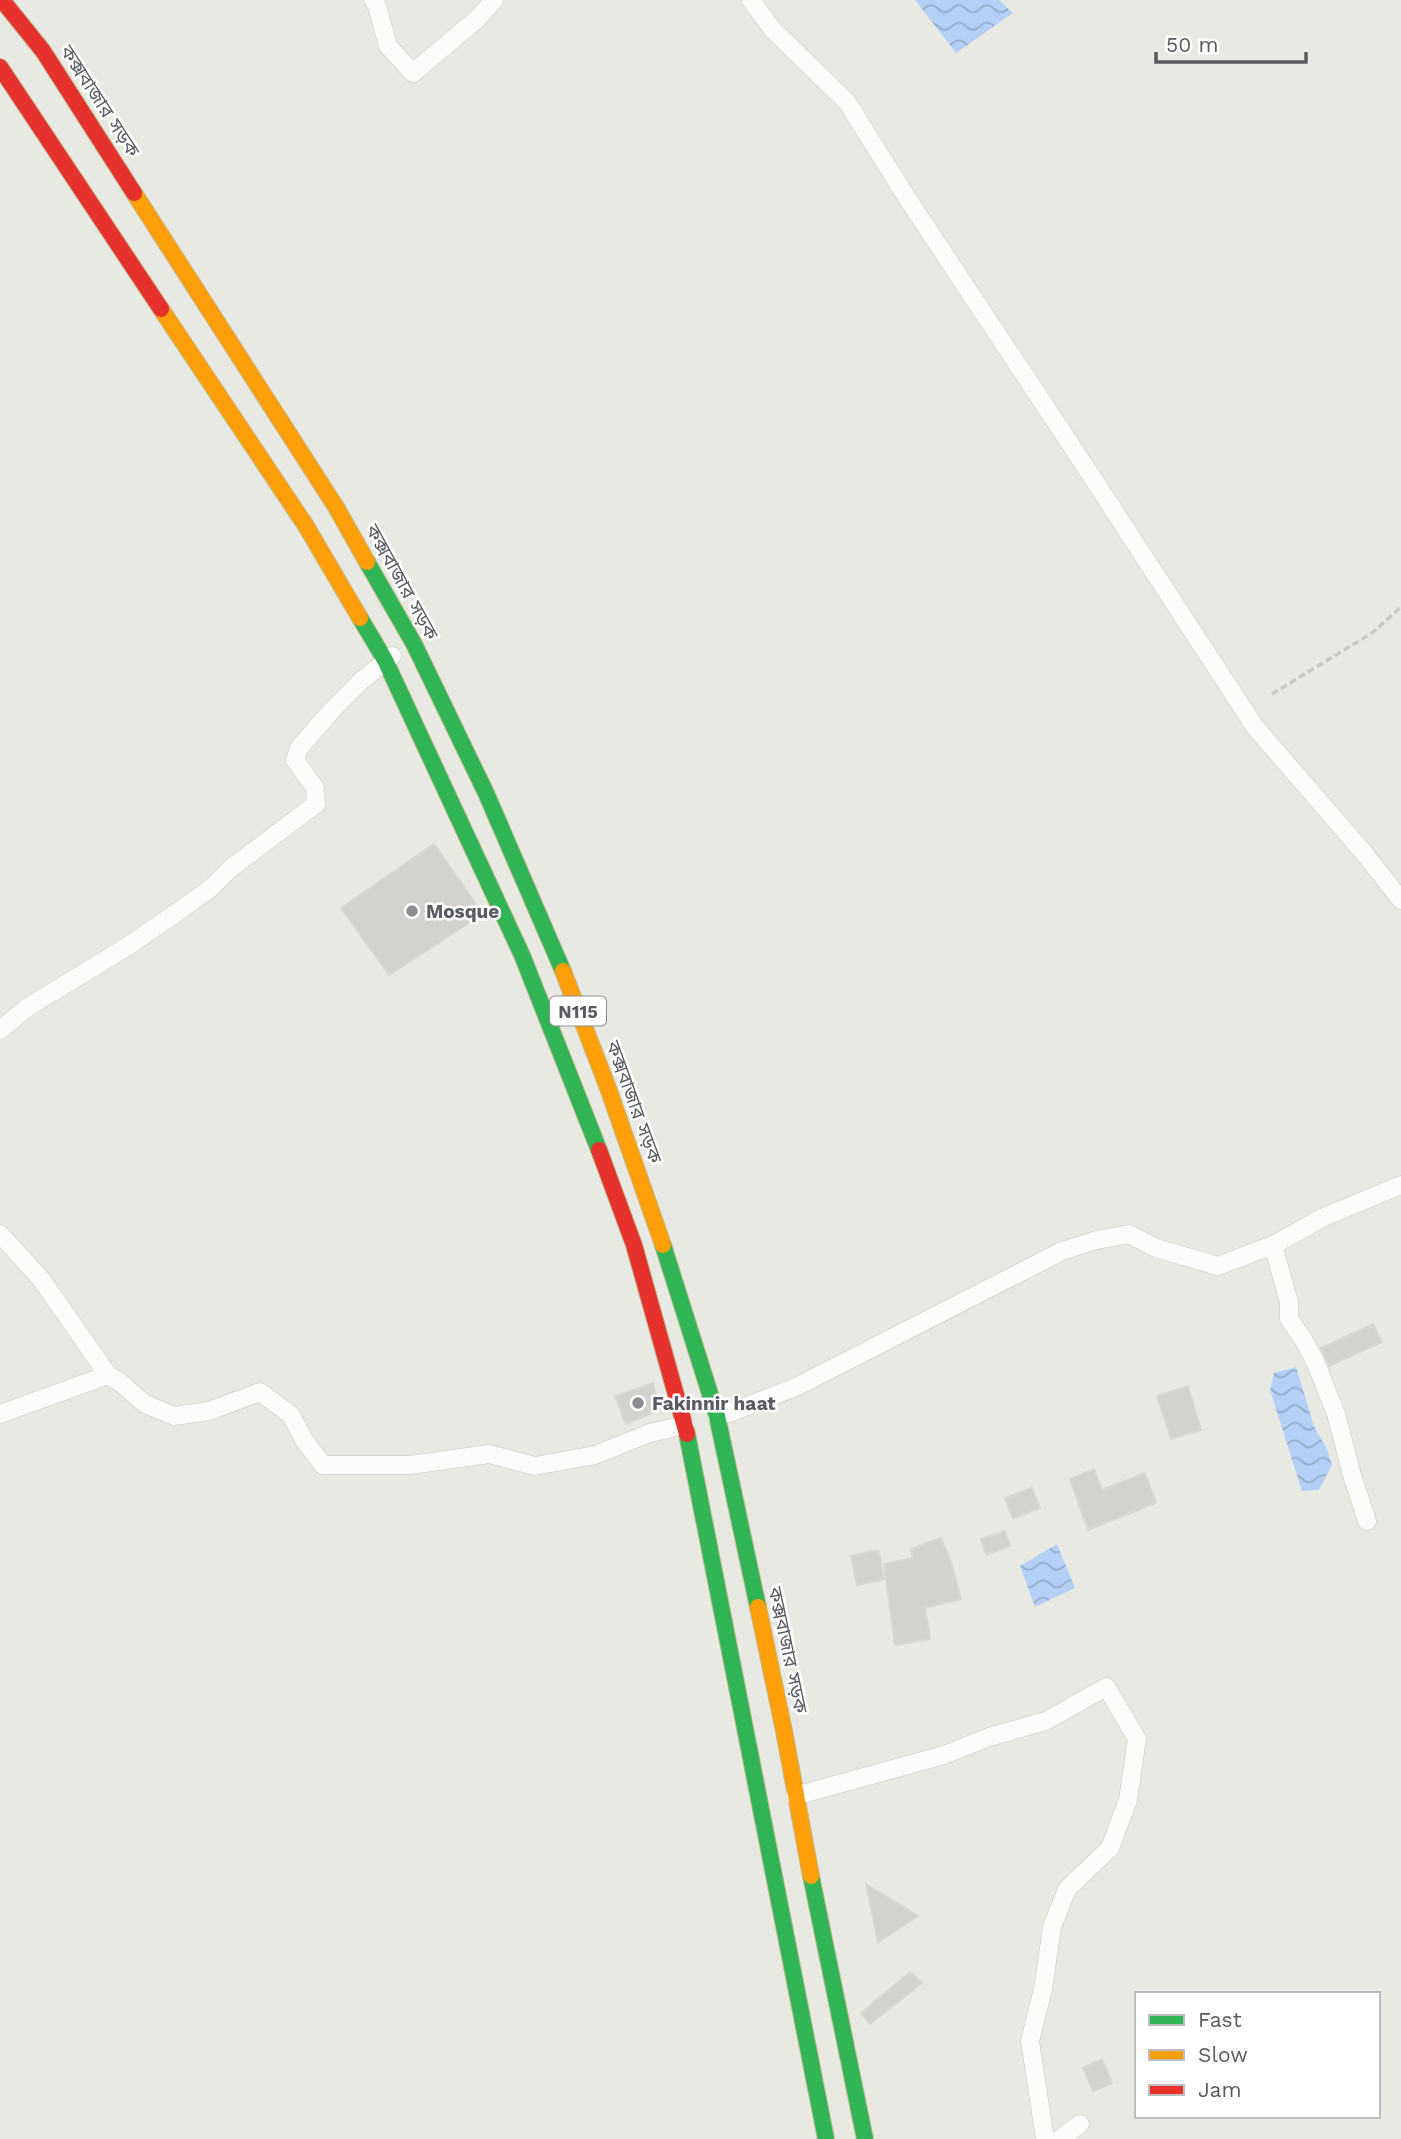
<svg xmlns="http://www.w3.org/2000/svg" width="1401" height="2139" font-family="'Work Sans','Noto Sans Bengali',sans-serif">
<defs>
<pattern id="water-waves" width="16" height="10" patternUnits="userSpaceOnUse" patternTransform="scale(1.75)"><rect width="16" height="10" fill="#b4d0f6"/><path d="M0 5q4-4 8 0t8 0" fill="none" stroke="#95accb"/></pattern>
</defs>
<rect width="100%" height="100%" fill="#e9e9e3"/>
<!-- water -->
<path fill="url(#water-waves)" d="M 915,0 L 999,0 L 1013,13 L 956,53 Z
M 1296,1367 L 1314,1426 L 1327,1449 L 1332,1465 L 1319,1490 L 1302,1491 L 1270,1390 L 1274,1373 Z
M 1057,1544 L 1075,1588 L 1035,1607 L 1020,1566 Z"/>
<!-- building -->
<path fill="#d3d2ce" stroke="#d8d7d2" stroke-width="2" d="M 434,844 L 483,914 L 389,975 L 341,908 Z
M 1373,1324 L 1382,1342 L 1329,1366 L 1321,1348 Z
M 653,1383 L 659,1410 L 626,1424 L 615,1396 Z
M 1188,1386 L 1201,1430 L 1171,1439 L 1157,1396 Z
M 1094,1469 L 1102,1490 L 1145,1473 L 1156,1503 L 1088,1530 L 1070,1479 Z
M 1032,1488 L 1040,1508 L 1013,1519 L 1005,1498 Z
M 1005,1531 L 1010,1546 L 986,1555 L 981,1539 Z
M 941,1538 L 952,1565 L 961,1599 L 925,1608 L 930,1639 L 895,1645 L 884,1564 L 913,1558 L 911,1549 Z
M 878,1550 L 884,1579 L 857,1585 L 851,1556 Z
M 866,1884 L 918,1916 L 878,1942 Z
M 910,1972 L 922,1983 L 870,2024 L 861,2013 Z
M 1102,2059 L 1112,2083 L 1093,2091 L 1083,2068 Z"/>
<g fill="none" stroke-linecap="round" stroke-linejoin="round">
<defs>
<path id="street" d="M 373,0 L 377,6 L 388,46 L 413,73 L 477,19 L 494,0
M 751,0 L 772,29 L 847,102 L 909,201 L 1075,451 L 1255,727 L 1364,853 L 1401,900
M 0,1030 L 28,1007 L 128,946 L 176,913 L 211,888 L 231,868 L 316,804 L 315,788 L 295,760 L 299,748 L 333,709 L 361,681 L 392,656
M 0,1234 L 41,1279 L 108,1375
M 1273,1245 L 1289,1302 L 1289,1319 L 1303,1339 L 1315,1361 L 1336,1414 L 1352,1475 L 1367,1521
M 0,1414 L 108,1375 L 121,1383 L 145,1404 L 174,1416 L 209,1411 L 260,1392 L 291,1415 L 304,1440 L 323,1465 L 410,1465 L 489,1454 L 535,1466 L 595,1455 L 650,1433 L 685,1425
M 717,1416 L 732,1412 L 798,1386 L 1062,1251 L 1097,1240 L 1129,1234 L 1156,1248 L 1218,1266 L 1273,1245 L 1324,1217 L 1401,1185
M 795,1796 L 944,1755 L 989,1737 L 1046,1721 L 1106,1687 L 1110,1693 L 1137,1739 L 1128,1800 L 1110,1848 L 1067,1889 L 1052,1927 L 1043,1989 L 1030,2041 L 1045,2139
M 1060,2139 L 1080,2124"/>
<path id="fast" d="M 367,562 L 414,644 L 486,793 L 563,971
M 360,618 L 385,660 L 522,955 L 599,1150
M 663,1245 L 717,1416 L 758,1607
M 687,1434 L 826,2139
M 811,1876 L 865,2139"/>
<path id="slow" d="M 134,193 L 336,507 L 367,562
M 161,309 L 306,526 L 360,618
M 563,971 L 608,1088 L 663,1245
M 758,1607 L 784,1731 L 811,1876"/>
<path id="jam" d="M 2,0 L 43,51 L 134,193
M 0,67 L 161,309
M 599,1150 L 634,1245 L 687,1434"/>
</defs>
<!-- street casing -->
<use href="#street" stroke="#c6c7c5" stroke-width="19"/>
<!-- fast casing -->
<use href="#fast" stroke="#c0b991" stroke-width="18"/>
<!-- slow casing -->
<use href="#slow" stroke="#c0b991" stroke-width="18"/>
<!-- jam casing -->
<use href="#jam" stroke="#c0b991" stroke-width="18"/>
<!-- path -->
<path stroke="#c6cbc9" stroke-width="3.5" stroke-dasharray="7 3.5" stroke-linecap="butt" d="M 1272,694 L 1372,633 L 1401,607"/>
<!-- street -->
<use href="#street" stroke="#fcfcfb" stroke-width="18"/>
<!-- fast -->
<use href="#fast" stroke="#30b455" stroke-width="16"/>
<!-- slow -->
<use href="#slow" stroke="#ff9f0a" stroke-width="16"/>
<!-- jam -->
<use href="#jam" stroke="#e5322d" stroke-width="16"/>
</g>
<!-- markers -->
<g fill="#8b8d8e" stroke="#fff" stroke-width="2.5">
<circle cx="412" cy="911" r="7"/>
<circle cx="638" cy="1403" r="7"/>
</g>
<g text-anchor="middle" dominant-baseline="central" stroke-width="5" stroke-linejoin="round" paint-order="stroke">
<!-- shield labels -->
<rect fill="#fff" stroke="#8b8c90" stroke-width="2" x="550" y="996.5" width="56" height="29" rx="5"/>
<g font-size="18" font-weight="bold" fill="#595b61">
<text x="578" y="1011">N115</text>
</g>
<!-- street labels -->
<g font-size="19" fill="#595b61" stroke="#fff">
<text transform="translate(100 101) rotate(57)">কক্সবাজার সড়ক</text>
<text transform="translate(402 582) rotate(61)">কক্সবাজার সড়ক</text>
<text transform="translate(634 1102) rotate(70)">কক্সবাজার সড়ক</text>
<text transform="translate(788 1650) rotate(78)">কক্সবাজার সড়ক</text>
</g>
<!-- poi labels -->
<g font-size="19" font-weight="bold" fill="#595b61" stroke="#fff" text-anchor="start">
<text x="426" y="911">Mosque</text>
<text x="652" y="1403">Fakinnir haat</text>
</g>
</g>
<!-- legend -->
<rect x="1135" y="1992" width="245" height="126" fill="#ffffff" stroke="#bdbdc0" stroke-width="2"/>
<rect x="1149" y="2015" width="35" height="10" fill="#30b455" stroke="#bdbdc0" stroke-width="2"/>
<text x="1198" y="2027" font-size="21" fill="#595b61">Fast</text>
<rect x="1149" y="2050" width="35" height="10" fill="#ff9f0a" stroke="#bdbdc0" stroke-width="2"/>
<text x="1198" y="2062" font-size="21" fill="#595b61">Slow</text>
<rect x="1149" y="2085" width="35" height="10" fill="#e5322d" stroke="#bdbdc0" stroke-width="2"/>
<text x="1198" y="2097" font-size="21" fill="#595b61">Jam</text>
<!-- scale -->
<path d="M1156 52v10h150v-10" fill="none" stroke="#595b61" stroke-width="3.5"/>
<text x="1166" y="52" font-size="21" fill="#595b61" stroke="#ffffff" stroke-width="5" paint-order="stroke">50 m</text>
</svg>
